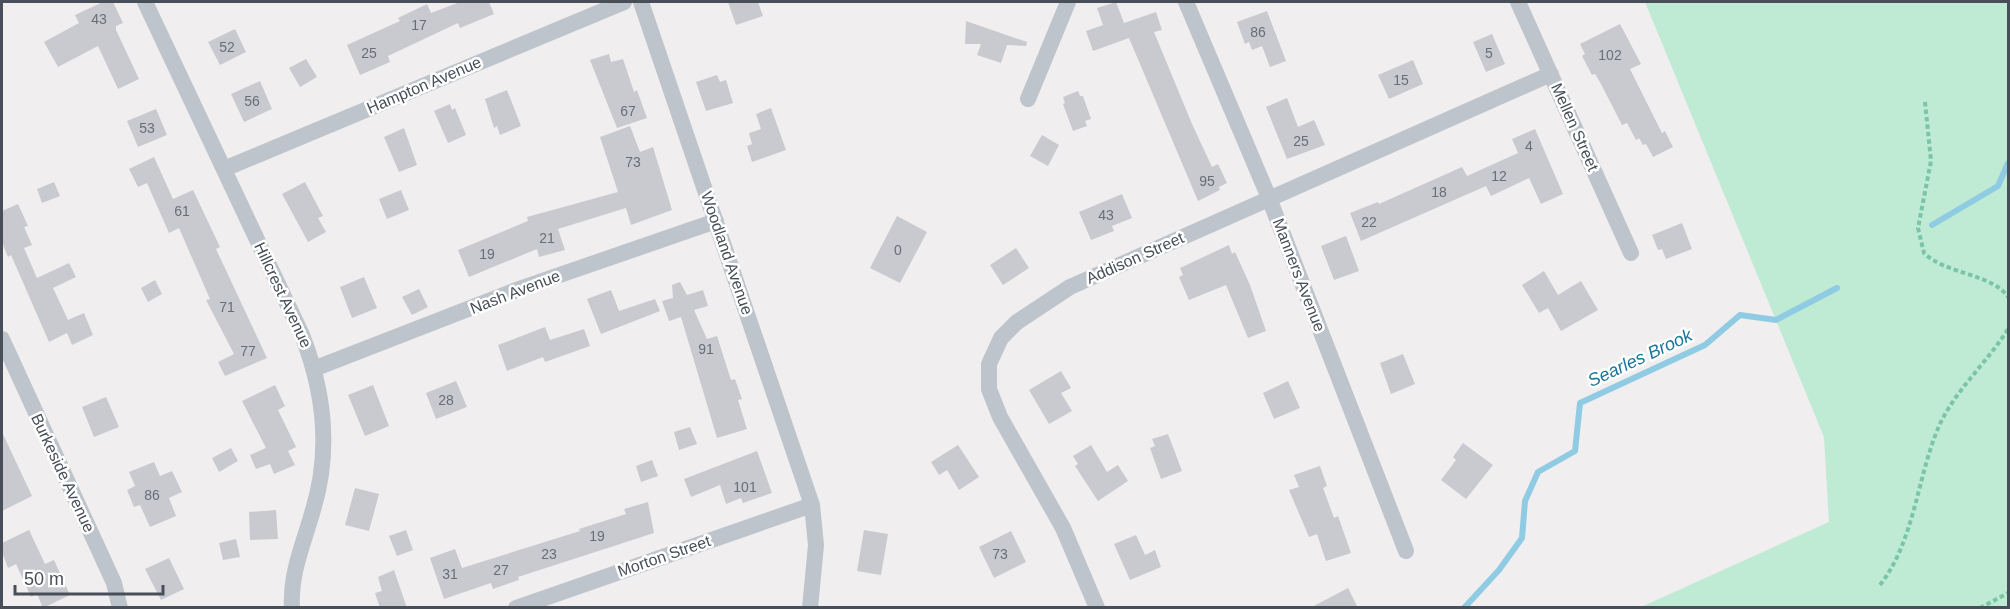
<svg xmlns="http://www.w3.org/2000/svg" width="2010" height="609" font-family="Helvetica,sans-serif">
<rect width="100%" height="100%" fill="#f0eeee"/>
<!-- green -->
<path fill="#bfead4" d="M 1645,2 L 2008,2 L 2008,607 L 1641,607 L 1829,522 L 1824,437 Z"/>
<g fill="none" stroke-linecap="round" stroke-linejoin="round">
<!-- stream -->
<path stroke="#90cbe4" stroke-width="6" d="M 1932,225 L 1998,186 L 2008,163
M 1464,608 L 1499,570 L 1522,538 L 1525,501 L 1538,472 L 1575,451 L 1580,403 L 1705,345 L 1740,315 L 1776,320 L 1837,288"/>
</g>
<!-- building -->
<path fill="#c9cad0" d="M 103,2 L 113,2 L 123,23 L 116,26 L 116,30 L 139,79 L 118,89 L 98,46 L 58,67 L 44,42 L 79,23 L 75,15 Z
M 460,2 L 489,2 L 494,14 L 460,28 L 458,23 L 388,56 L 390,62 L 360,75 L 347,45 L 400,21 L 398,18 L 427,4 L 431,13 Z
M 728,2 L 758,2 L 763,16 L 736,25 Z
M 1116,2 L 1124,23 L 1156,12 L 1162,30 L 1154,32 L 1192,124 L 1212,167 L 1218,164 L 1227,183 L 1219,187 L 1220,190 L 1198,201 L 1129,38 L 1093,51 L 1086,31 L 1103,25 L 1097,8 Z
M 1267,11 L 1286,61 L 1270,67 L 1262,46 L 1252,50 L 1249,42 L 1245,44 L 1237,22 Z
M 966,21 L 1027,42 L 1026,46 L 1007,45 L 1001,63 L 977,55 L 981,44 L 965,44 Z
M 1620,24 L 1641,64 L 1630,69 L 1662,133 L 1665,131 L 1673,147 L 1653,157 L 1646,144 L 1643,145 L 1639,138 L 1636,140 L 1627,123 L 1622,125 L 1601,84 L 1595,74 L 1592,75 L 1582,56 L 1585,54 L 1580,44 Z
M 235,29 L 246,52 L 220,65 L 208,42 Z
M 1492,34 L 1505,64 L 1486,72 L 1473,42 Z
M 609,54 L 611,62 L 623,59 L 634,92 L 637,90 L 647,118 L 617,128 L 590,60 Z
M 306,59 L 317,77 L 300,87 L 289,68 Z
M 1413,60 L 1423,84 L 1389,99 L 1378,75 Z
M 717,75 L 720,82 L 726,80 L 733,103 L 706,111 L 696,82 Z
M 260,81 L 272,109 L 244,122 L 231,94 Z
M 507,90 L 521,126 L 500,135 L 497,126 L 494,128 L 485,99 Z
M 1078,91 L 1080,96 L 1083,96 L 1091,119 L 1085,121 L 1087,126 L 1073,131 L 1063,104 L 1065,103 L 1063,97 Z
M 1287,98 L 1298,127 L 1314,120 L 1325,145 L 1287,159 L 1266,107 Z
M 450,104 L 452,110 L 455,108 L 466,135 L 448,143 L 434,111 Z
M 771,108 L 786,150 L 752,162 L 747,146 L 752,144 L 749,133 L 761,129 L 756,114 Z
M 156,109 L 167,135 L 138,147 L 127,121 Z
M 630,126 L 640,152 L 653,147 L 672,210 L 631,225 L 626,208 L 558,229 L 565,250 L 539,257 L 537,249 L 469,277 L 458,250 L 528,221 L 527,217 L 618,192 L 600,137 Z
M 404,128 L 417,165 L 399,172 L 384,137 Z
M 1535,129 L 1563,194 L 1541,204 L 1529,178 L 1491,196 L 1486,186 L 1361,241 L 1350,213 L 1378,202 L 1379,204 L 1462,167 L 1467,176 L 1518,153 L 1512,139 Z
M 1042,135 L 1059,145 L 1048,166 L 1030,156 Z
M 154,157 L 173,199 L 193,190 L 220,247 L 216,249 L 267,358 L 225,376 L 218,362 L 234,354 L 206,300 L 210,299 L 179,228 L 169,233 L 147,183 L 138,187 L 129,169 Z
M 54,182 L 60,196 L 42,203 L 37,189 Z
M 305,182 L 323,216 L 318,218 L 326,232 L 308,242 L 282,194 Z
M 401,190 L 409,210 L 387,219 L 379,199 Z
M 1122,194 L 1132,218 L 1112,226 L 1114,231 L 1091,240 L 1079,212 Z
M 18,204 L 28,226 L 24,227 L 32,245 L 24,248 L 37,278 L 69,263 L 76,277 L 53,288 L 68,320 L 84,313 L 93,335 L 72,345 L 67,333 L 49,342 L 11,255 L 8,257 L 2,242 L 2,211 Z
M 897,216 L 927,232 L 900,283 L 870,268 Z
M 1682,223 L 1692,249 L 1666,259 L 1662,249 L 1658,250 L 1652,235 Z
M 1346,236 L 1359,271 L 1334,280 L 1321,246 Z
M 1229,245 L 1232,254 L 1235,252 L 1250,285 L 1266,331 L 1248,338 L 1226,285 L 1189,300 L 1179,277 L 1183,275 L 1180,268 Z
M 1016,248 L 1029,268 L 1003,285 L 990,265 Z
M 1544,271 L 1558,295 L 1581,281 L 1598,310 L 1561,331 L 1548,308 L 1539,313 L 1522,285 Z
M 364,277 L 377,308 L 352,318 L 340,287 Z
M 155,280 L 162,294 L 148,302 L 141,288 Z
M 680,282 L 687,295 L 703,290 L 708,306 L 694,310 L 707,339 L 717,336 L 731,380 L 735,379 L 742,399 L 738,400 L 747,429 L 717,438 L 681,317 L 669,321 L 662,301 L 673,298 L 672,285 Z
M 419,289 L 428,307 L 412,315 L 402,297 Z
M 611,290 L 619,311 L 655,299 L 660,311 L 601,334 L 587,299 Z
M 545,327 L 550,340 L 584,329 L 590,346 L 545,362 L 543,357 L 507,371 L 498,345 Z
M 1403,354 L 1415,384 L 1391,394 L 1380,363 Z
M 1061,371 L 1071,388 L 1061,393 L 1072,411 L 1049,424 L 1029,390 Z
M 456,381 L 467,407 L 436,419 L 426,393 Z
M 1288,381 L 1300,408 L 1274,419 L 1263,393 Z
M 275,385 L 285,406 L 278,410 L 296,447 L 288,451 L 295,465 L 274,474 L 270,464 L 256,469 L 250,455 L 266,448 L 242,401 Z
M 373,385 L 389,426 L 365,436 L 348,395 Z
M 106,397 L 119,427 L 94,437 L 82,407 Z
M 690,427 L 697,444 L 679,450 L 674,432 Z
M 2,432 L 32,496 L 2,511 Z
M 1168,434 L 1182,471 L 1161,479 L 1150,448 L 1155,446 L 1152,439 Z
M 1463,443 L 1493,465 L 1466,499 L 1441,480 L 1456,460 L 1453,457 Z
M 958,445 L 979,477 L 959,490 L 947,470 L 939,475 L 931,462 Z
M 1091,445 L 1107,472 L 1118,465 L 1128,481 L 1098,501 L 1075,466 L 1078,464 L 1073,456 Z
M 231,448 L 238,461 L 219,472 L 212,458 Z
M 757,451 L 772,493 L 743,503 L 741,498 L 726,504 L 720,485 L 691,497 L 684,479 Z
M 652,460 L 658,476 L 641,482 L 636,466 Z
M 154,462 L 160,476 L 172,471 L 182,492 L 169,498 L 176,516 L 150,527 L 140,505 L 134,507 L 127,490 L 135,486 L 129,472 Z
M 1320,466 L 1327,486 L 1323,488 L 1334,518 L 1338,516 L 1351,553 L 1326,561 L 1317,534 L 1309,537 L 1289,490 L 1299,487 L 1294,475 Z
M 355,488 L 379,494 L 369,531 L 345,525 Z
M 648,502 L 654,533 L 518,577 L 519,580 L 493,589 L 491,583 L 444,599 L 430,558 L 455,549 L 462,568 L 580,531 L 579,529 L 626,514 L 624,509 Z
M 276,510 L 278,539 L 250,540 L 249,512 Z
M 29,530 L 45,564 L 54,560 L 70,595 L 43,608 L 37,594 L 31,597 L 16,564 L 8,568 L 2,552 L 2,543 Z
M 406,530 L 413,550 L 397,556 L 389,536 Z
M 864,530 L 888,534 L 881,575 L 857,571 Z
M 1011,531 L 1026,562 L 994,578 L 979,547 Z
M 1136,535 L 1145,555 L 1155,550 L 1161,567 L 1130,580 L 1114,544 Z
M 236,539 L 240,557 L 223,560 L 219,543 Z
M 169,558 L 184,589 L 161,600 L 145,569 Z
M 394,570 L 407,608 L 380,608 L 375,593 L 382,591 L 378,577 Z
M 1348,588 L 1358,608 L 1310,608 Z"/>
<g fill="none" stroke-linecap="round" stroke-linejoin="round">
<!-- path -->
<path stroke="#7bc5a7" stroke-width="4" stroke-dasharray="4.5 3" stroke-linecap="butt" d="M 1925,102 L 1931,161 L 1918,228 L 1924,253 C 1945,274 1993,274 2008,297
M 1880,585 C 1915,540 1917,477 1939,426 C 1956,389 1987,363 2008,329
M 1980,608 L 2008,593"/>
<!-- street -->
<path stroke="#bdc4cc" stroke-width="16" d="M 145,2 L 302,335 C 324,391 331,451 313,510 C 304,543 290,572 292,608
M 641,2 L 812,505 L 816,545 L 810,608
M 1186,2 L 1269,198 L 1406,551
M 1518,2 L 1631,253
M 1028,99 L 1068,2
M 224,169 L 624,2
M 2,339 L 114,583 L 120,608
M 316,368 L 522,288 L 716,221
M 516,608 L 812,505
M 1097,608 L 1063,528 L 1000,417 L 989,389 L 989,364 L 1001,338 L 1017,322 L 1070,287 L 1551,74"/>
</g>
<g text-anchor="middle" dominant-baseline="central" stroke-width="5" stroke-linejoin="round" paint-order="stroke">
<!-- number labels -->
<g font-size="14" fill="#686e77">
<text x="99" y="19">43</text>
<text x="419" y="25">17</text>
<text x="1258" y="32">86</text>
<text x="227" y="47">52</text>
<text x="369" y="53">25</text>
<text x="1489" y="53">5</text>
<text x="1610" y="55">102</text>
<text x="1401" y="80">15</text>
<text x="252" y="101">56</text>
<text x="628" y="111">67</text>
<text x="147" y="128">53</text>
<text x="1301" y="141">25</text>
<text x="1529" y="146">4</text>
<text x="633" y="162">73</text>
<text x="1499" y="176">12</text>
<text x="1207" y="181">95</text>
<text x="1439" y="192">18</text>
<text x="182" y="211">61</text>
<text x="1106" y="215">43</text>
<text x="1369" y="222">22</text>
<text x="547" y="238">21</text>
<text x="898" y="250">0</text>
<text x="487" y="254">19</text>
<text x="227" y="307">71</text>
<text x="706" y="349">91</text>
<text x="248" y="351">77</text>
<text x="446" y="400">28</text>
<text x="745" y="487">101</text>
<text x="152" y="495">86</text>
<text x="597" y="536">19</text>
<text x="549" y="554">23</text>
<text x="1000" y="554">73</text>
<text x="501" y="570">27</text>
<text x="450" y="574">31</text>
</g>
<!-- street labels -->
<g font-size="16" fill="#484f59" stroke="#fff">
<text transform="translate(424 85) rotate(-23)">Hampton Avenue</text>
<text transform="translate(1575 127) rotate(66)">Mellen Street</text>
<text transform="translate(727 253) rotate(71)">Woodland Avenue</text>
<text transform="translate(1135 258) rotate(-24)">Addison Street</text>
<text transform="translate(1299 275) rotate(69)">Manners Avenue</text>
<text transform="translate(515 292) rotate(-21)">Nash Avenue</text>
<text transform="translate(283 295) rotate(65)">Hillcrest Avenue</text>
<text transform="translate(63 473) rotate(65)">Burkeside Avenue</text>
<text transform="translate(664 556) rotate(-19)">Morton Street</text>
</g>
<!-- water labels -->
<g font-size="18" font-style="italic" fill="#19759b" stroke="#fff">
<text transform="translate(1640 358) rotate(-25)">Searles Brook</text>
</g>
</g>
<!-- border -->
<rect width="2010" height="609" fill="none" stroke="#484f59" stroke-width="6"/>
<!-- scale -->
<path d="M15 585v9h148v-9" fill="none" stroke="#484f59" stroke-width="3"/>
<text x="24" y="585" font-size="18" fill="#484f59" stroke="#ffffff" stroke-width="4.5" paint-order="stroke">50 m</text>
</svg>
